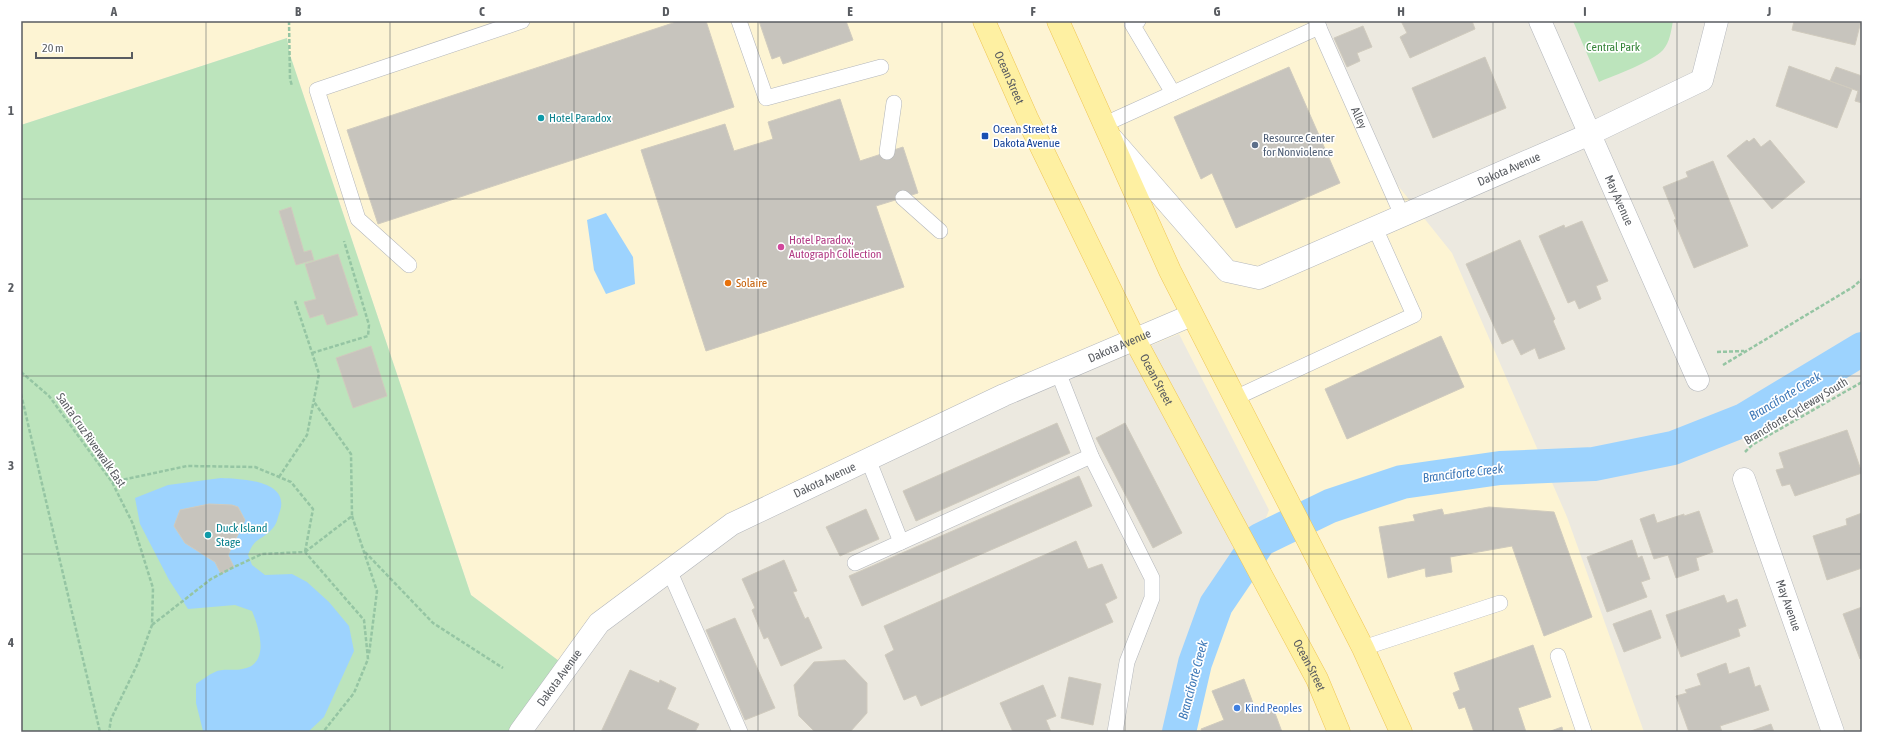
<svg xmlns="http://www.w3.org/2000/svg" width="1883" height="753" font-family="'Asap Condensed',sans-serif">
<rect width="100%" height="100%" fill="#ece9e0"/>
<!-- commercial -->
<path fill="#fdf4d3" d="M 21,21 L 1324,21 L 1395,182 L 1452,253 L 1567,517 L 1644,732 L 1175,732 L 1176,719 L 1195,650 L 1218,604 L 1256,544 L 1269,510 L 1179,334 L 814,484 L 699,541 L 563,664 L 471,595 L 290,55 L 287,38 L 21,125 Z"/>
<!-- green -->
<path fill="#bce4bc" d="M 1573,21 L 1673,21 C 1671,31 1670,42 1663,50 C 1652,62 1615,75 1599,82 Z
M 287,38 L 290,55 L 471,595 L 563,664 L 520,732 L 21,732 L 21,125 Z"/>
<!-- water -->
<path fill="#9dd3fe" d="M 606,213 L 633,257 L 635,284 L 606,294 L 594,270 L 587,220 Z
M 221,478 C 240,479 290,480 280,511 C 278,516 277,524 273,528 C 262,541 255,536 248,555 L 252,565 L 265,575 L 292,574 L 307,582 L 329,602 L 349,626 L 354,651 L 324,717 L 308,732 L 203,731 L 196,703 L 196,684 C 202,680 208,675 215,672 C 222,668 234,671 242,669 C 271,665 259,628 252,611 L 235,605 L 188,609 L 169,580 L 140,524 L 135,498 L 168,485 Z"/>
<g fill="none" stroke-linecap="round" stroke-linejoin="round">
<!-- canal -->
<path stroke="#9dd3fe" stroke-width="34" d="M 1179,732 L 1195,663 L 1216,605 L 1260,540 L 1330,506 L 1402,482 L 1500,468 L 1594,464 L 1673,448 L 1744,420 L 1862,349"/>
</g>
<!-- building -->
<path fill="#c7c4bd" stroke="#d0cbbe" d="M 679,21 L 706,21 L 734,107 L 378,224 L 347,130 Z
M 759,21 L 846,21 L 853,40 L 783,64 L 780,56 L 772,59 Z
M 1401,21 L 1472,21 L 1475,29 L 1410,58 L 1400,37 L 1407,33 Z
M 1794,21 L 1861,21 L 1855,45 L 1792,30 Z
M 1363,26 L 1372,47 L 1357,53 L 1360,61 L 1347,67 L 1334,38 Z
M 1485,57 L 1506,108 L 1433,138 L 1412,88 Z
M 1789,66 L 1852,89 L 1837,128 L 1776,106 Z
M 1289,67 L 1340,183 L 1236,228 L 1212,173 L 1201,179 L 1174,117 Z
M 1836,67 L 1862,76 L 1862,103 L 1855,101 L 1858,91 L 1830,81 Z
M 840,99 L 860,161 L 903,147 L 918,193 L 876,206 L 904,287 L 706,351 L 641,150 L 725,124 L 734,151 L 773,139 L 768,122 Z
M 1754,138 L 1761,147 L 1770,140 L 1805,182 L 1772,209 L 1727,156 L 1747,140 L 1749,142 Z
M 1713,161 L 1748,246 L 1694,268 L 1674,220 L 1676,219 L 1663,187 L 1688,177 L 1686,172 Z
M 291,207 L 304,252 L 311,250 L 314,260 L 296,265 L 279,211 Z
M 1582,221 L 1608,281 L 1596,286 L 1601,299 L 1579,309 L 1575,300 L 1568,303 L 1539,236 L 1564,225 L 1565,228 Z
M 1520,240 L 1555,319 L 1553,321 L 1565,349 L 1539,359 L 1535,348 L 1521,355 L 1513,339 L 1502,344 L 1466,264 Z
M 338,254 L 358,315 L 327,325 L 323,314 L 310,318 L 304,302 L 316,299 L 305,264 Z
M 1441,336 L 1464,387 L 1347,439 L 1325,389 Z
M 371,346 L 387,396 L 353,408 L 336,358 Z
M 1057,423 L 1070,453 L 916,521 L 903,491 Z
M 1125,423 L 1182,533 L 1153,548 L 1096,438 Z
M 1847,430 L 1862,473 L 1795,496 L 1790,484 L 1782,486 L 1776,470 L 1784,468 L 1779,453 Z
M 1079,476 L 1092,506 L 862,606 L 849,576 Z
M 209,504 L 232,505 L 238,507 L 245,520 L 228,555 L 234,567 L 221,574 L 215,562 L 185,543 L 174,526 L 180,510 Z
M 1489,507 L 1554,512 L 1592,617 L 1544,636 L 1512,546 L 1450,557 L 1452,572 L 1426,577 L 1425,568 L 1388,578 L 1379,527 L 1415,521 L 1413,515 L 1442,509 L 1444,515 Z
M 866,509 L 879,539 L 840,556 L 826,527 Z
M 1699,511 L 1713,552 L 1696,558 L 1699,570 L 1676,578 L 1668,555 L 1654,559 L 1640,519 L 1654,514 L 1657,523 L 1684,514 L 1684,516 Z
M 1862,513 L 1862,568 L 1827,580 L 1813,536 L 1847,525 L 1846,519 Z
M 1632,540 L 1638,558 L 1642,556 L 1650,579 L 1641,582 L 1647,597 L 1607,612 L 1587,557 Z
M 1076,541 L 1088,569 L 1102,564 L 1117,598 L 1105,604 L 1113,622 L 921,706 L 916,695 L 904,700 L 885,655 L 894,650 L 884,626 Z
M 784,560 L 797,591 L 793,592 L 805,619 L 808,617 L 822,648 L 781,666 L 768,637 L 764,639 L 752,610 L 755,608 L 742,579 Z
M 1724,595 L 1727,603 L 1737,599 L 1746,626 L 1738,629 L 1740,636 L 1681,657 L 1666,615 Z
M 1862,607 L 1862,658 L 1860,659 L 1843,614 Z
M 1651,610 L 1661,638 L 1624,652 L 1613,624 Z
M 735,618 L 775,708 L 745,720 L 706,630 Z
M 1533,645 L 1551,697 L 1518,708 L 1526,732 L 1474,732 L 1465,707 L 1459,709 L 1453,693 L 1460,690 L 1454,673 Z
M 845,660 L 867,683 L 867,713 L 850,732 L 815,732 L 799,716 L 794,685 L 814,662 Z
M 1726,663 L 1729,674 L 1749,667 L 1755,687 L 1760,685 L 1769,710 L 1720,726 L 1722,732 L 1689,732 L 1676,696 L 1687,693 L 1685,690 L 1701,685 L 1697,674 Z
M 630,670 L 659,683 L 660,680 L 676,688 L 667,709 L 699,724 L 695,732 L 601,732 Z
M 1069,677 L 1101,684 L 1093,725 L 1061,718 Z
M 1244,679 L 1256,711 L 1272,705 L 1282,732 L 1202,732 L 1201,729 L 1224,720 L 1212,691 Z
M 1043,685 L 1056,716 L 1046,720 L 1051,732 L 1013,732 L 1000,703 Z
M 1771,724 L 1774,732 L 1748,732 Z
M 1562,727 L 1563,732 L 1548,732 Z"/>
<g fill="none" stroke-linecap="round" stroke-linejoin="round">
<defs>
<g id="service">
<path d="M 739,21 L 766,98 L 881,67"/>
<path d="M 1138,21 L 1132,24 L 1173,93"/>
<path id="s1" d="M 1316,21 L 1402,215"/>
<path d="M 1105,124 L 1319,27"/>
<path d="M 887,152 L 894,103"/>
<path d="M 903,198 L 940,231"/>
<path d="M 409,265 L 358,219 L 317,90 L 522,21"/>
<path d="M 1058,372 L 1091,456 L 1152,578 L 1152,598 L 1127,662 L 1115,732"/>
<path d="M 1235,398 L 1414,315 L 1375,228"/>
<path d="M 868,459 L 901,542"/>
<path d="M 855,563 L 1091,456"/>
<path d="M 669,570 L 740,732"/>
<path d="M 1363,648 L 1500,603"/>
<path d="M 1558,656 L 1584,732"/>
</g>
<g id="minor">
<path id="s2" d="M 1540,21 L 1698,380"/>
<path id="s3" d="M 1113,140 L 1227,271 L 1259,278 L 1590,134 L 1702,80 L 1717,21"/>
<path id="s4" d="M 1744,479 L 1833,732"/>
<path id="s5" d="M 520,732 L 599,623 L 732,524 L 1004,395 L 1192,315"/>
</g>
<g id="primary">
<path id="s6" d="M 984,21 L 1027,118 L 1135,340 L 1317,679 L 1339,732"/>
<path d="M 1058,21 L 1170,271 L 1363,648 L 1401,732"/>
</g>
</defs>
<!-- service casing -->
<use href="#service" stroke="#b3b6bb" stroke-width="16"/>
<!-- minor casing -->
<use href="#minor" stroke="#b3b6bb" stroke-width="23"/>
<!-- primary casing -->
<use href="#primary" stroke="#f0c655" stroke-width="23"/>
<!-- path -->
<path stroke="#95c5a3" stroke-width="2.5" stroke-dasharray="4 2" stroke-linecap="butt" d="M 289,21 L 290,79 L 292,86
M 1717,352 L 1744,351
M 312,353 L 368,336 L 369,325 L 344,241
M 1723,365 L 1853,287 L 1862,279
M 21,372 L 49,396 L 112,482 L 133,524 L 153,588 L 152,625 L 138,663 L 111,719 L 109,732
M 21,394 L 100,732
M 1745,452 L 1752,445 L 1862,382
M 279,477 L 307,435 L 319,374 L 295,301
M 112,482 L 187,466 L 255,467 L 291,482 L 313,509 L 305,552
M 352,516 L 377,591 L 369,654
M 305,552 L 352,516 L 351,454 L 314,402
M 365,552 L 433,623 L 503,668
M 152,625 L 211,579 L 234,567 L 262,554 L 305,552 L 364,620 L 368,659 L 354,693 L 323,732"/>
<!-- service -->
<use href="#service" stroke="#fff" stroke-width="15"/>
<!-- minor -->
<use href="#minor" stroke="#fff" stroke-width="22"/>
<!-- primary -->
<use href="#primary" stroke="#fef0a2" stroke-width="22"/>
</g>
<!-- grid -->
<path fill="none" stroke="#595c61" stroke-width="1" stroke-opacity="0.55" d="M 206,21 L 206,732M 390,21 L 390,732M 574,21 L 574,732M 758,21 L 758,732M 942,21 L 942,732M 1125,21 L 1125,732M 1309,21 L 1309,732M 1493,21 L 1493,732M 1677,21 L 1677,732M 21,199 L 1862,199M 21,376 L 1862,376M 21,554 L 1862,554"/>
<!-- markers -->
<g fill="#0f9aa8" stroke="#fff" stroke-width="1.5">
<circle cx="541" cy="118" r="4"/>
<circle cx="208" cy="535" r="4"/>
</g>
<rect fill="#1a4fb4" stroke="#fff" stroke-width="1.5" x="981" y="132" width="8" height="8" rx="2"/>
<circle fill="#5c6f8a" stroke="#fff" stroke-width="1.5" cx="1255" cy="145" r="4"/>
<circle fill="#d1479c" stroke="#fff" stroke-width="1.5" cx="781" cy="247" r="4"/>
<circle fill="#e8710a" stroke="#fff" stroke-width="1.5" cx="728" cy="283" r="4"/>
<circle fill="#3f7fe0" stroke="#fff" stroke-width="1.5" cx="1237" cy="708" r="4"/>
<g text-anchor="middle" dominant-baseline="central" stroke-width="3.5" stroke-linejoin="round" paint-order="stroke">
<!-- park labels -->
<g font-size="12" fill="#358439" stroke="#fff">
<text x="1613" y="47">Central Park</text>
</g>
<!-- street labels -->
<g font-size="12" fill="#595c61" stroke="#fff">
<text stroke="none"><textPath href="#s6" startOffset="62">Ocean Street</textPath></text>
<text stroke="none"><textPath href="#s1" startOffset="106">Alley</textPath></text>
<text stroke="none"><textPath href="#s3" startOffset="479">Dakota Avenue</textPath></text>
<text stroke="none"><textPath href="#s2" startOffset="196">May Avenue</textPath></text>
<text stroke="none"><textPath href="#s5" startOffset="727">Dakota Avenue</textPath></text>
<text stroke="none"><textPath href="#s6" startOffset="398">Ocean Street</textPath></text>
<text transform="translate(1796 411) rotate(-31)">Branciforte Cycleway South</text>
<text transform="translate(91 440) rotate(55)">Santa Cruz Riverwalk East</text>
<text stroke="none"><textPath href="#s5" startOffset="403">Dakota Avenue</textPath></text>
<text stroke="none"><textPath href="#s4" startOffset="134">May Avenue</textPath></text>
<text stroke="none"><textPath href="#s6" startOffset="722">Ocean Street</textPath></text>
<text stroke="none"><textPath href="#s5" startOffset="67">Dakota Avenue</textPath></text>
</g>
<!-- culture labels -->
<g font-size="12" fill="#0d838f" stroke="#fff" text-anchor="start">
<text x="549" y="118">Hotel Paradox</text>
<text x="216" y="528">Duck Island<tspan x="216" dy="14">Stage</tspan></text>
</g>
<!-- transit labels -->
<g font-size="12" fill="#164399" stroke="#fff" text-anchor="start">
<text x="993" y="129">Ocean Street &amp;<tspan x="993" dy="14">Dakota Avenue</tspan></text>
</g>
<!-- service labels -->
<g font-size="12" fill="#4e5e75" stroke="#fff" text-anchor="start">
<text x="1263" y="138">Resource Center<tspan x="1263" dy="14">for Nonviolence</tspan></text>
</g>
<!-- hotel labels -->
<g font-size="12" fill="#b23c85" stroke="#fff" text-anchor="start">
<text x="789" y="240">Hotel Paradox,<tspan x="789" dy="14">Autograph Collection</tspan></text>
</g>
<!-- food labels -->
<g font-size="12" fill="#c56008" stroke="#fff" text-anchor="start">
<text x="736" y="283">Solaire</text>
</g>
<!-- shop labels -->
<g font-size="12" fill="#366cbe" stroke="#fff" text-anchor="start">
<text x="1245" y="708">Kind Peoples</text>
</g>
<!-- water labels -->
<g font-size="13" font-style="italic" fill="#3f79b8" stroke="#fff">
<text transform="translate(1785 396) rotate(-31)">Branciforte Creek</text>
<text transform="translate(1463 473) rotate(-7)">Branciforte Creek</text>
<text transform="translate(1193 680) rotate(-75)">Branciforte Creek</text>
</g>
</g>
<!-- border -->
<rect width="1883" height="753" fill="none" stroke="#ffffff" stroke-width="44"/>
<!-- scale -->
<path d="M36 52v6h96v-6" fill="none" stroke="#595c61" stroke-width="2"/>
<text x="42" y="52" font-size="12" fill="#595c61" stroke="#ffffff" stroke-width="3" paint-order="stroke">20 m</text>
<rect x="22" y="22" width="1839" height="709" fill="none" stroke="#595c61" stroke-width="1.5"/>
<g font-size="13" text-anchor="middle" font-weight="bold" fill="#595c61">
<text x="114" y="16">A</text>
<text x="298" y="16">B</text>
<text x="482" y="16">C</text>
<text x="666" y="16">D</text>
<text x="850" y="16">E</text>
<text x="1033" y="16">F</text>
<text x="1217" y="16">G</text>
<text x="1401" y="16">H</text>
<text x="1585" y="16">I</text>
<text x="1769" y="16">J</text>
<text x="11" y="115">1</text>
<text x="11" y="292">2</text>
<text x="11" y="470">3</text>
<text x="11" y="647">4</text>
</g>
</svg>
